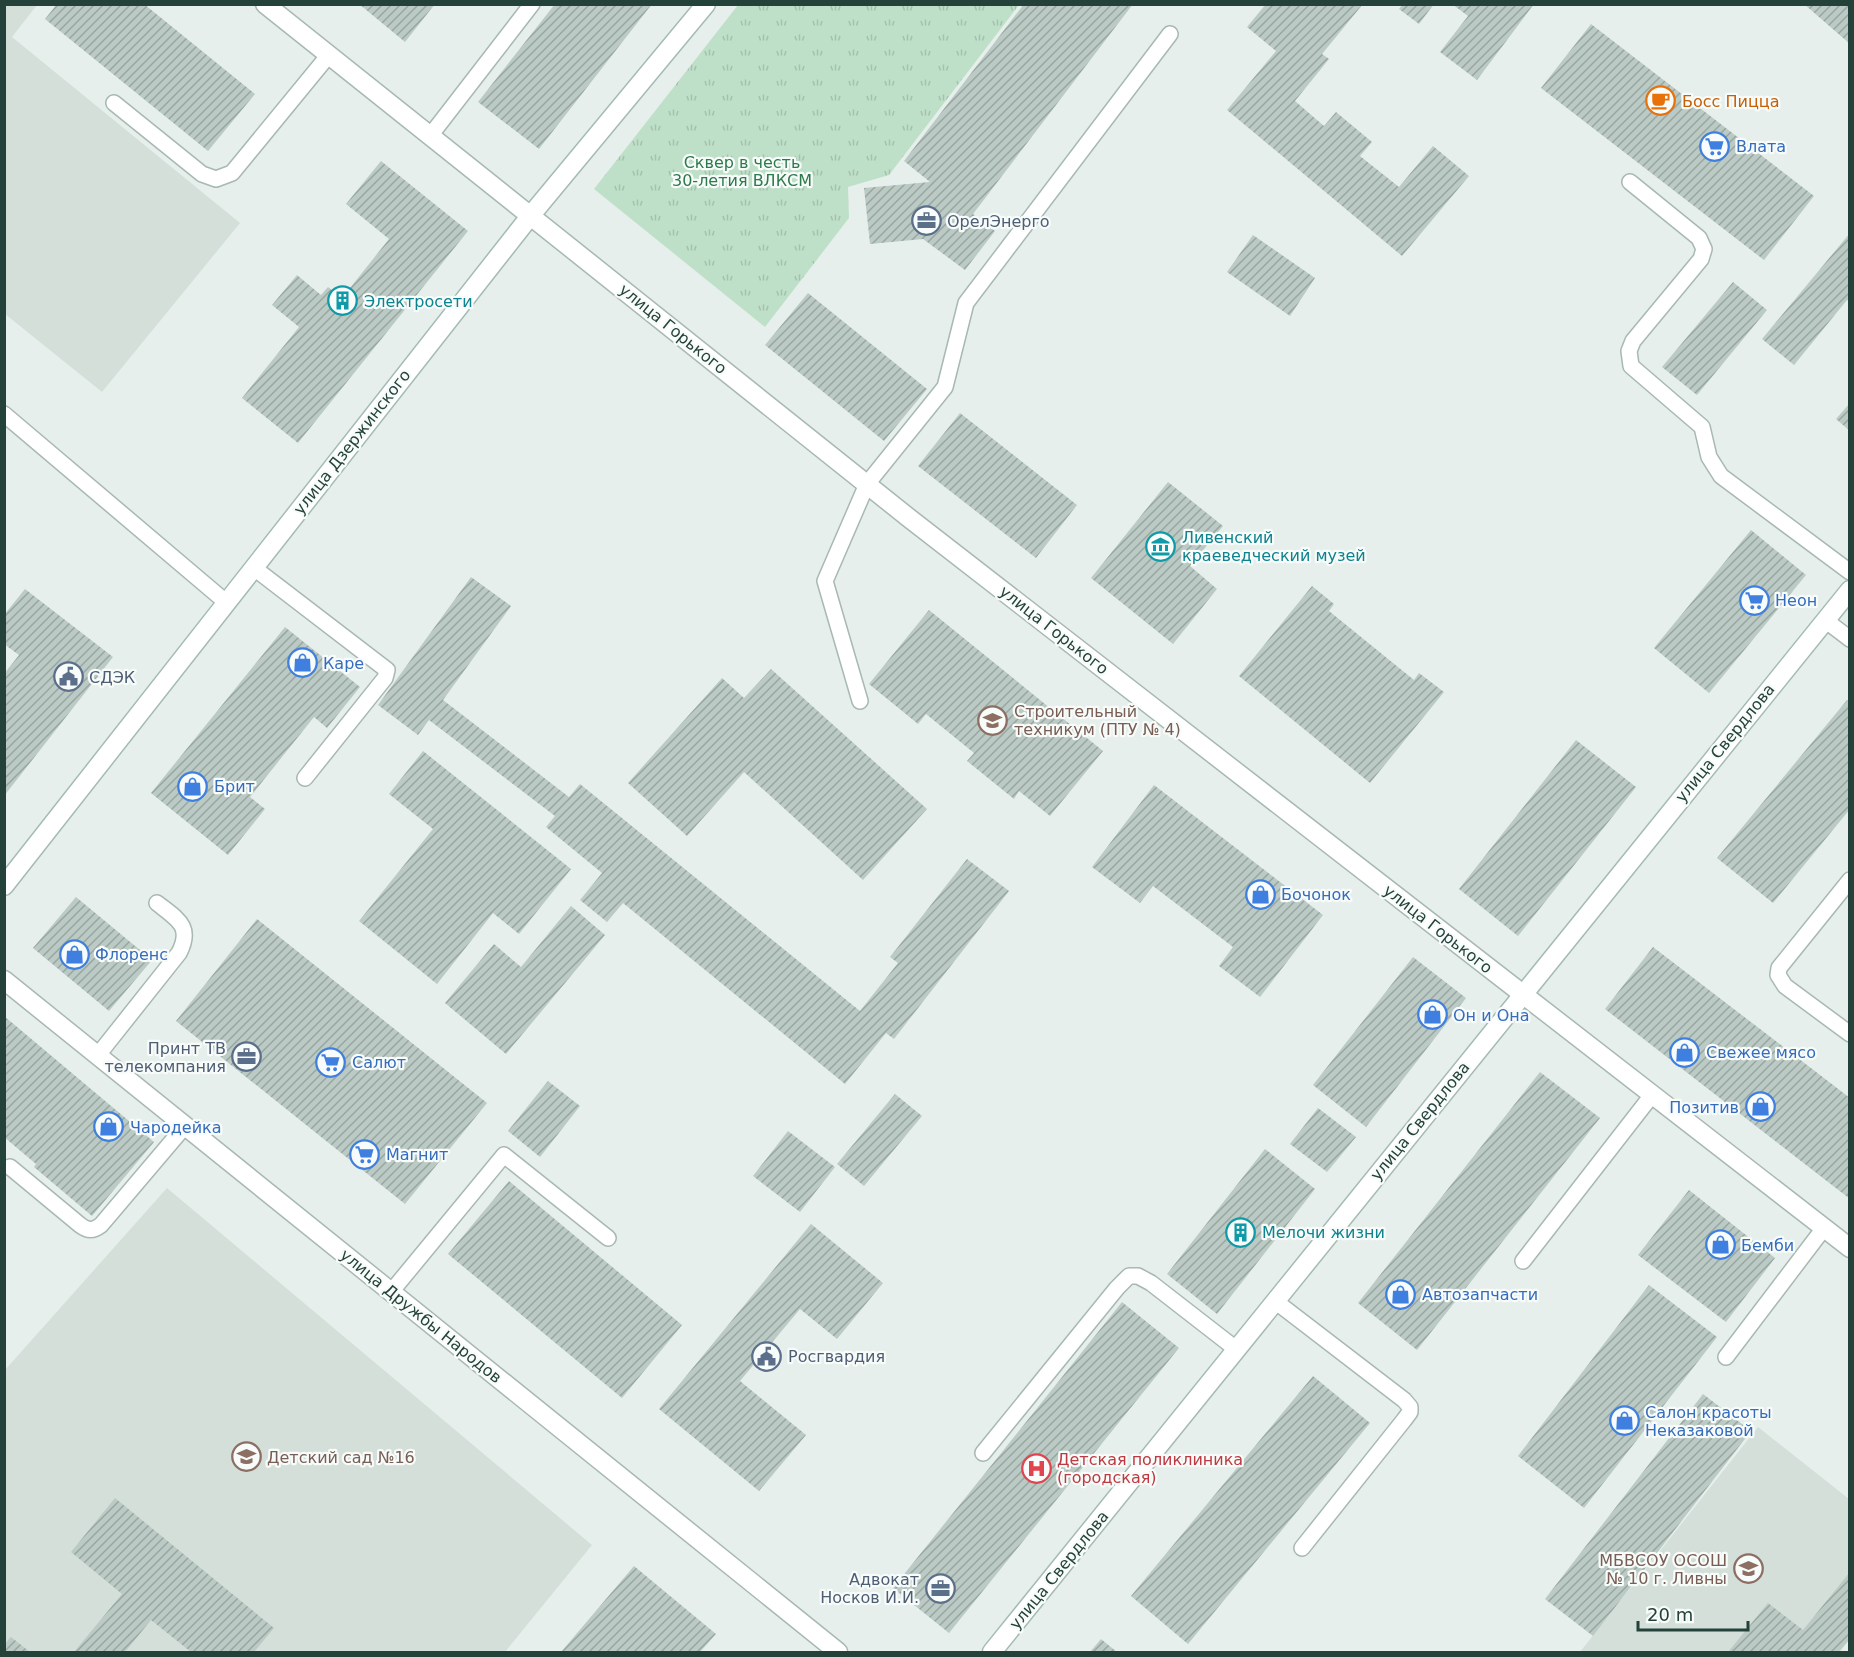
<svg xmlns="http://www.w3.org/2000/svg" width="1854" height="1657" font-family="'DejaVu Sans',sans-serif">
<defs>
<pattern id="park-tufts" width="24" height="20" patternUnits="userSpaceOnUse" patternTransform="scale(1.5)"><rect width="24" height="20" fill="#bfe0c8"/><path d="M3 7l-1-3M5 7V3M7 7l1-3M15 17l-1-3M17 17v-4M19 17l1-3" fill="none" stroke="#a4c1ad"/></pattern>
<pattern id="building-hatch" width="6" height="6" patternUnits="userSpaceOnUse" patternTransform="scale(1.5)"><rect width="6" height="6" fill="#bbcac4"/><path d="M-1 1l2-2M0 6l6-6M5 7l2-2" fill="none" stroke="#98a6a0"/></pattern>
</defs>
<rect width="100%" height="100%" fill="#e6efeb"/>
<!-- built -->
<path fill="#d4dfda" d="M 4,5 L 37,5 L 12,37 L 240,223 L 102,392 L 5,314 Z
M 167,1188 L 592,1545 L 505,1652 L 5,1652 L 5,1370 Z
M 1758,1427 L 1849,1499 L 1849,1639 L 1839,1652 L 1580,1652 Z"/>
<!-- park -->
<path fill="url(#park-tufts)" d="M 738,5 L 1019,5 L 889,175 L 848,187 L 849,218 L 765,327 L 594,189 Z"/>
<!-- building -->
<path fill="url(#building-hatch)" d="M 57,4 L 144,4 L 255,94 L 208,151 L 45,19 Z
M 359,4 L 435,4 L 405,42 Z
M 555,4 L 652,4 L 539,149 L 478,102 Z
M 1024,4 L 1133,4 L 973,214 L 995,231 L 965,270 L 923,239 L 870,244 L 864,188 L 930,182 L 904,161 Z
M 1266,4 L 1363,4 L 1322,54 L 1329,59 L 1295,101 L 1324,126 L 1336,112 L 1372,142 L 1360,156 L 1399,187 L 1433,146 L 1469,176 L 1402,256 L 1227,110 L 1276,51 L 1247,27 Z
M 1403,4 L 1434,4 L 1419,24 L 1399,9 Z
M 1452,4 L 1534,4 L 1477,80 L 1440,52 L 1468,16 Z
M 1804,4 L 1850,4 L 1850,44 Z
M 1591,24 L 1814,196 L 1764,260 L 1541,88 Z
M 381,161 L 468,231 L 298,443 L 242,398 L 299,327 L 272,305 L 297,275 L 321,295 L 328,287 L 342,298 L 389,239 L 346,204 Z
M 1850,233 L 1850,302 L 1847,300 L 1794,365 L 1762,339 Z
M 1253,235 L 1315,278 L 1290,316 L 1227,272 Z
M 1733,282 L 1767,310 L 1697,395 L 1662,367 Z
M 808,293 L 927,389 L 884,441 L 765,345 Z
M 1850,403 L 1850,431 L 1836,419 Z
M 960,413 L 1077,505 L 1036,558 L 918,466 Z
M 1168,482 L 1223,526 L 1190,566 L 1217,589 L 1173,644 L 1091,578 Z
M 1751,530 L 1806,575 L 1709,693 L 1654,648 Z
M 471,577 L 511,606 L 443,700 L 569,797 L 580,784 L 860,1011 L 898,963 L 890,957 L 967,859 L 1009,891 L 894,1039 L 886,1033 L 845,1084 L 623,903 L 607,922 L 580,900 L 602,873 L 546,827 L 555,816 L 429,720 L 418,735 L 378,705 Z
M 1312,586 L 1334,604 L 1329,611 L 1414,680 L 1419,673 L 1444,692 L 1370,783 L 1239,676 Z
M 25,589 L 113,657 L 4,796 L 4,674 L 19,655 L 4,644 L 4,615 Z
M 929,610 L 1103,751 L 1050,816 L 1019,791 L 1014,799 L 967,761 L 974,753 L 926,714 L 918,724 L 869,684 Z
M 285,627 L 360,687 L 327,728 L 314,717 L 250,797 L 265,809 L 228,855 L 151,793 Z
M 771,669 L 927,809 L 863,880 L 744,772 L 687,836 L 628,783 L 722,678 L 744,698 Z
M 1847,700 L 1850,702 L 1850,809 L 1773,903 L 1717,858 Z
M 1576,740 L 1636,787 L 1518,936 L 1459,889 Z
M 423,751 L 571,869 L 519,934 L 493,913 L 437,984 L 359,921 L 433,829 L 389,794 Z
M 1154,785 L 1323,915 L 1260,997 L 1219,966 L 1233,947 L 1153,886 L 1140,903 L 1092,867 Z
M 76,897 L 152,960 L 109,1011 L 33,948 Z
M 571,906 L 605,935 L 506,1054 L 445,1003 L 494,944 L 521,967 Z
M 257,919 L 487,1103 L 405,1204 L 176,1021 Z
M 1653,947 L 1850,1098 L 1850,1199 L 1605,1009 Z
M 1413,957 L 1466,998 L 1366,1127 L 1313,1085 Z
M 4,1016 L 154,1142 L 92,1216 L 34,1167 L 36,1164 L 4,1137 Z
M 1540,1072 L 1600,1118 L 1417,1350 L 1358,1303 Z
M 548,1081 L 580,1106 L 540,1157 L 508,1131 Z
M 895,1094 L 922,1116 L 864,1186 L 837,1164 Z
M 1318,1108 L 1356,1137 L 1327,1172 L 1290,1144 Z
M 788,1131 L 835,1167 L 800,1212 L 753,1176 Z
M 1265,1149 L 1315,1189 L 1217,1314 L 1167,1274 Z
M 509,1181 L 682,1325 L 622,1398 L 448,1254 Z
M 1689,1190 L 1775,1258 L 1726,1322 L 1638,1255 Z
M 811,1224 L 883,1283 L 837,1339 L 800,1309 L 740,1381 L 806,1435 L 759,1491 L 659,1409 Z
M 1649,1285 L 1717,1337 L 1584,1508 L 1518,1456 Z
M 1122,1302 L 1179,1348 L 949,1633 L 893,1588 Z
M 1313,1376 L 1370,1423 L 1188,1644 L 1131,1596 Z
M 1703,1394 L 1751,1431 L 1593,1636 L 1545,1599 Z
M 115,1498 L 274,1628 L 254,1652 L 191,1652 L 151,1620 L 125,1652 L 74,1652 L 122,1594 L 71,1552 Z
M 634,1566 L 716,1634 L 700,1652 L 561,1652 Z
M 1850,1572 L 1850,1639 L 1839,1652 L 1728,1652 L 1768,1603 L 1803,1630 Z
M 11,1637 L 30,1652 L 4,1652 L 4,1645 Z
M 1101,1639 L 1117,1652 L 1090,1652 Z"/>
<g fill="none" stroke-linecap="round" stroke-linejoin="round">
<defs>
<path id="lane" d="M 114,103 L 202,174 L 216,179 L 232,173 L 328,56
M 430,136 L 532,4
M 1630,182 L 1699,238 L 1704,249 L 1701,259 L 1633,341 L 1629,351 L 1631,366 L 1702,427 L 1709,457 L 1721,476 L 1850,572
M 4,414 L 227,603
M 254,568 L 387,670 L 385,678 L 305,778
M 1825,620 L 1850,639
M 860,701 L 825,581 L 867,484 L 945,387 L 966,303 L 1170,34
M 1850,880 L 1779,968 L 1778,975 L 1785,986 L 1850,1034
M 98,1055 L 179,953 C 193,926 177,919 157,903
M 10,1167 L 80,1225 C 88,1231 93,1231 101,1225 L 185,1126
M 1523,1261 L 1652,1095
M 391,1292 L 504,1155 L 608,1238
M 1275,1301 L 1404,1400 L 1410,1407 L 1410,1412 L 1404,1420 L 1302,1548
M 1726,1357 L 1824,1228
M 983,1453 L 1117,1288 L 1129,1276 L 1138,1276 L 1151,1283 L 1236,1349"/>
<path id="street" d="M 265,4 L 909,518 L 1850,1248
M 4,980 L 838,1652"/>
<path id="secondary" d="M 4,886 L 531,215 L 706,4
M 992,1652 L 1850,590"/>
</defs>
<!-- lane casing -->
<use href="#lane" stroke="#a8b8b2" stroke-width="18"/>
<!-- street casing -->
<use href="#street" stroke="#a8b8b2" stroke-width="21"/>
<!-- secondary casing -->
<use href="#secondary" stroke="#a4bbb3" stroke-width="21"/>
<!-- lane -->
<use href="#lane" stroke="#fff" stroke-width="15"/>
<!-- street -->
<use href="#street" stroke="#fff" stroke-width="18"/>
<!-- secondary -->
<use href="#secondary" stroke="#fff" stroke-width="18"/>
</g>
<!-- icons -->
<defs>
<symbol id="cafe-ring" viewBox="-11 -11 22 22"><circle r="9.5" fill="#f7fbf9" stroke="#e8710a" stroke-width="1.5"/><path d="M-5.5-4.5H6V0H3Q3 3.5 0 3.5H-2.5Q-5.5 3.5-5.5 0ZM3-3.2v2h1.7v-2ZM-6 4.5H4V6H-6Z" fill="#e8710a"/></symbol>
<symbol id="supermarket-ring" viewBox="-11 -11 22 22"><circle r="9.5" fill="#f7fbf9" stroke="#3f7fe0" stroke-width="1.5"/><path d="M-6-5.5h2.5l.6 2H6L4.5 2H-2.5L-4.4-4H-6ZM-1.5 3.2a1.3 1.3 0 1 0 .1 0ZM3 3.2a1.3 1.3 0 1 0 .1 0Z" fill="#3f7fe0"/></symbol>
<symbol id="office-ring" viewBox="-11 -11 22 22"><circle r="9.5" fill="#f7fbf9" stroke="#5c6f8a" stroke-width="1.5"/><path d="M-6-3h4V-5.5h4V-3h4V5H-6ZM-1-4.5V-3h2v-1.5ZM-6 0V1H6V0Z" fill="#5c6f8a"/></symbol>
<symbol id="building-ring" viewBox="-11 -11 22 22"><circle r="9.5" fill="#f7fbf9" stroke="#0f9aa8" stroke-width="1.5"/><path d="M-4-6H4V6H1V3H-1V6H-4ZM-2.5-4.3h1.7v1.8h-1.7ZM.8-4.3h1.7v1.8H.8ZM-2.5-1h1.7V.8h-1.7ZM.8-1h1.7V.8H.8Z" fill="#0f9aa8"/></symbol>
<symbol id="museum-ring" viewBox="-11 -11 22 22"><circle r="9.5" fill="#f7fbf9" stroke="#0f9aa8" stroke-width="1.5"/><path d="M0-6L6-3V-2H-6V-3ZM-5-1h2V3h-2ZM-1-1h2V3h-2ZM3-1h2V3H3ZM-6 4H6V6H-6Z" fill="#0f9aa8"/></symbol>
<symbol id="shop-ring" viewBox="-11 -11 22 22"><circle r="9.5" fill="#f7fbf9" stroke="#3f7fe0" stroke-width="1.5"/><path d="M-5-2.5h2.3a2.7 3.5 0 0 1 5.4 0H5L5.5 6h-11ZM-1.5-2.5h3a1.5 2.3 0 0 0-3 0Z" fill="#3f7fe0"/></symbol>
<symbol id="civic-ring" viewBox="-11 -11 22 22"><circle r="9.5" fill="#f7fbf9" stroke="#5c6f8a" stroke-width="1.5"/><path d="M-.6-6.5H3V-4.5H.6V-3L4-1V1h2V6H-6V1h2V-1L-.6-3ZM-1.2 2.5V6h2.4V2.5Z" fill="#5c6f8a"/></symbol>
<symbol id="university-ring" viewBox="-11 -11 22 22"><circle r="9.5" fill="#f7fbf9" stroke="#8d6e63" stroke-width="1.5"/><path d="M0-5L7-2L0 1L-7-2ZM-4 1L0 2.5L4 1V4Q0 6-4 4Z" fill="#8d6e63"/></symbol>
<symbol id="school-ring" viewBox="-11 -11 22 22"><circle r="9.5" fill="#f7fbf9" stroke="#8d6e63" stroke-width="1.5"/><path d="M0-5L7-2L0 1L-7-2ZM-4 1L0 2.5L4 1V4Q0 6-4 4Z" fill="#8d6e63"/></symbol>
<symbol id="hospital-ring" viewBox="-11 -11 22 22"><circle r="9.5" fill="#f7fbf9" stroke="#e0444e" stroke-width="1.5"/><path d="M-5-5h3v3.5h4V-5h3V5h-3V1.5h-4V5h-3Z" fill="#e0444e"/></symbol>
</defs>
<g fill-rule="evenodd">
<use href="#cafe-ring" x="1644" y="84" width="33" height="33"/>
<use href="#supermarket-ring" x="1698" y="130" width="33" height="33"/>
<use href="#office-ring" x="910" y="204" width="33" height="33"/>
<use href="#building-ring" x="326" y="284" width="33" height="33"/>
<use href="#museum-ring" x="1144" y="530" width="33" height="33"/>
<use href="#supermarket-ring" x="1738" y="584" width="33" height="33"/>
<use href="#shop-ring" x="286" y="646" width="33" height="33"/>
<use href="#civic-ring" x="52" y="660" width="33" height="33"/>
<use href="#university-ring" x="976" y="704" width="33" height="33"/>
<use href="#shop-ring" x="176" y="770" width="33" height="33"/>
<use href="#shop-ring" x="1244" y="878" width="33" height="33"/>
<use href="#shop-ring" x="58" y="938" width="33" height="33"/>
<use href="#shop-ring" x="1416" y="998" width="33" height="33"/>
<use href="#shop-ring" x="1668" y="1036" width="33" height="33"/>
<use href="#office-ring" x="230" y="1040" width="33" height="33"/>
<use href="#supermarket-ring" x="314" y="1046" width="33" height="33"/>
<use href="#shop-ring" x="1744" y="1090" width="33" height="33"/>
<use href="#shop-ring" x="92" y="1110" width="33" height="33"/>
<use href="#supermarket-ring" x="348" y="1138" width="33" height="33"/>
<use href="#building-ring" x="1224" y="1216" width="33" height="33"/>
<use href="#shop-ring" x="1704" y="1228" width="33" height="33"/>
<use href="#shop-ring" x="1384" y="1278" width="33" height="33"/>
<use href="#civic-ring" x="750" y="1340" width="33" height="33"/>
<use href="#shop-ring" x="1608" y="1404" width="33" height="33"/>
<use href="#school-ring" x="230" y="1440" width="33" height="33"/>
<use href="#hospital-ring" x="1020" y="1452" width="33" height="33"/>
<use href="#school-ring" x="1732" y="1552" width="33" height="33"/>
<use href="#office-ring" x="924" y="1572" width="33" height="33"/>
</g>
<g text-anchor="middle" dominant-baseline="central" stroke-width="4.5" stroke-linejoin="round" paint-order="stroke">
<!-- food labels -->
<g font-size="16" fill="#c56008" stroke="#f7fbf9" text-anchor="start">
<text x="1682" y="101">Босс Пицца</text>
</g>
<!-- shop labels -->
<g font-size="16" fill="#366cbe" stroke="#f7fbf9" text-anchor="start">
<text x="1736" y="146">Влата</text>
<text x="1775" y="600">Неон</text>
<text x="323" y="663">Каре</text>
<text x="214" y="786">Брит</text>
<text x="1281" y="894">Бочонок</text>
<text x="95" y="954">Флоренс</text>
<text x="1453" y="1015">Он и Она</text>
<text x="1706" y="1052">Свежее мясо</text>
<text x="352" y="1062">Салют</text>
<text x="1739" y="1107" text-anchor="end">Позитив</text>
<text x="130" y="1127">Чародейка</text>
<text x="386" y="1154">Магнит</text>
<text x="1741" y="1245">Бемби</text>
<text x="1422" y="1294">Автозапчасти</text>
<text x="1645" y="1412">Салон красоты<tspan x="1645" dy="18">Неказаковой</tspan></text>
</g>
<!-- park labels -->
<g font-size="16" fill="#2d7a4b" stroke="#f7fbf9">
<text x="742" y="162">Сквер в честь<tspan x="742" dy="18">30-летия ВЛКСМ</tspan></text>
</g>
<!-- service labels -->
<g font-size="16" fill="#4e5e75" stroke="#f7fbf9" text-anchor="start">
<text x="947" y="221">ОрелЭнерго</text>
<text x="89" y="677">СДЭК</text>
<text x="226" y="1048" text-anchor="end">Принт ТВ<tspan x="226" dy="18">телекомпания</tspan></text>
<text x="788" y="1356">Росгвардия</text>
<text x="919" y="1579" text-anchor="end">Адвокат<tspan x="919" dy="18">Носков И.И.</tspan></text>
</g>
<!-- culture labels -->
<g font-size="16" fill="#0d838f" stroke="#f7fbf9" text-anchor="start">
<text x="364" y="301">Электросети</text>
<text x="1182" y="537">Ливенский<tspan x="1182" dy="18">краеведческий музей</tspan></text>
<text x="1262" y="1232">Мелочи жизни</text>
</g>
<!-- street labels -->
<g font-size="16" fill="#24423a" stroke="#f7fbf9">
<text transform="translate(673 329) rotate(39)">улица Горького</text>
<text transform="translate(352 442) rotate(-52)">улица Дзержинского</text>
<text transform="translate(1054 630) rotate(38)">улица Горького</text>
<text transform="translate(1725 743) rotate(-51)">улица Свердлова</text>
<text transform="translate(1438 929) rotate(38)">улица Горького</text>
<text transform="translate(1420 1121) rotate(-51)">улица Свердлова</text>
<text transform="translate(421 1316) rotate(39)">улица Дружбы Народов</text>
<text transform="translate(1059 1570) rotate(-51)">улица Свердлова</text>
</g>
<!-- education labels -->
<g font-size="16" fill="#785e54" stroke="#f7fbf9" text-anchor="start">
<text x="1014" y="711">Строительный<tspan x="1014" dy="18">техникум (ПТУ № 4)</tspan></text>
<text x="267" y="1457">Детский сад №16</text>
<text x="1727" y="1560" text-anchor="end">МБВСОУ ОСОШ<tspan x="1727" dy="18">№ 10 г. Ливны</tspan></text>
</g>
<!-- health labels -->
<g font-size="16" fill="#be3a42" stroke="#f7fbf9" text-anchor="start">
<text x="1057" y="1459">Детская поликлиника<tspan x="1057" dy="18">(городская)</tspan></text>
</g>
</g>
<!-- border -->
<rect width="1854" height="1657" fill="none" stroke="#24423a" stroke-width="12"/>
<!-- scale -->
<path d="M1638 1621v9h110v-9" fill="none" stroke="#24423a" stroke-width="3"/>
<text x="1647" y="1621" font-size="18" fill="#24423a" stroke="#f7fbf9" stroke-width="4.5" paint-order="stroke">20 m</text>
</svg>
